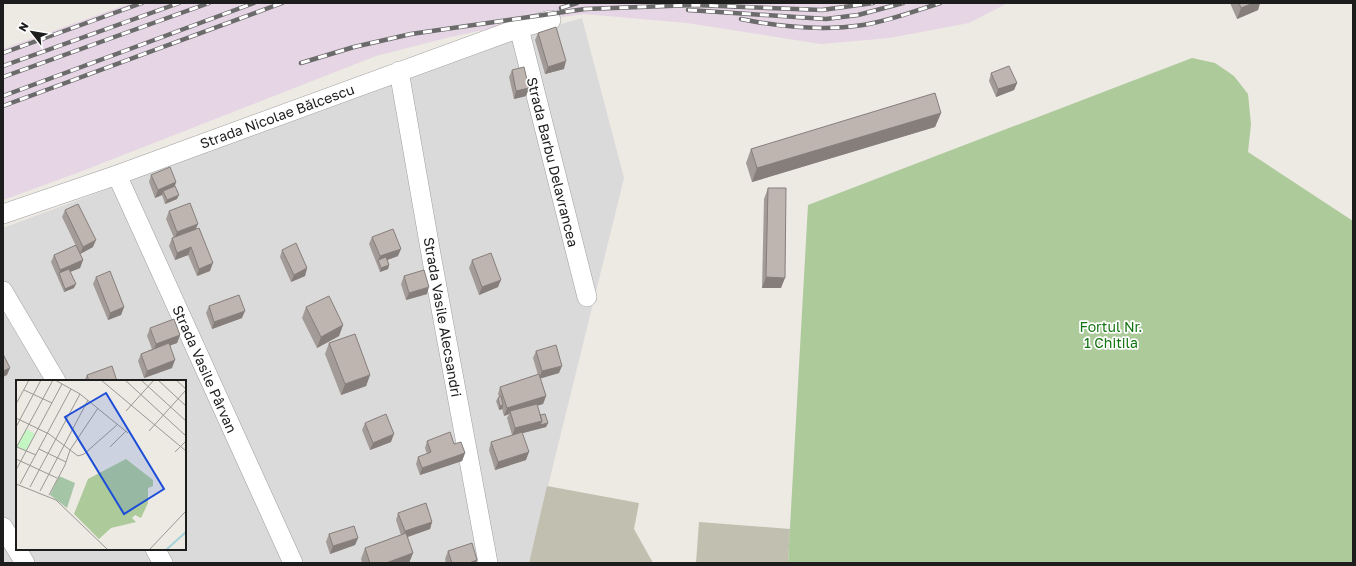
<svg xmlns="http://www.w3.org/2000/svg" width="1356" height="566" font-family="'Golos Text',sans-serif">
<rect width="100%" height="100%" fill="#ede9e3"/>
<!-- residential -->
<path fill="#dbdada" fill-rule="evenodd" d="M 582,18 L 624,178 L 529,563 L 3,563 L 3,228 L 516,37 ZM 17,381 L 185,381 L 185,549 L 17,549 Z"/>
<!-- industrial -->
<path fill="#e6d5e5" d="M 131,3 L 1008,3 L 969,23 L 889,38 L 821,44 L 687,23 L 584,14 L 517,23 L 450,37 L 376,56 L 77,173 L 3,200 L 3,49 Z"/>
<!-- construction -->
<path fill="#c1bfaf" d="M 547,486 L 639,503 L 634,529 L 653,563 L 529,563 Z
M 699,522 L 790,529 L 788,563 L 696,563 Z"/>
<!-- forest -->
<path fill="#adca9a" d="M 1192,58 L 1215,63 L 1234,76 L 1248,94 L 1251,124 L 1248,152 L 1353,221 L 1353,563 L 788,563 L 808,205 Z"/>
<g fill="none" stroke-linecap="round" stroke-linejoin="round">
<defs>
<path id="minor" d="M 519,28 L 587,297
M 399,71 L 432,260 L 488,563
M 117,175 L 293,563
M 3,214 L 117,175 L 519,28 L 551,20
M 3,291 L 56,381
M 3,527 L 25,563
M 155,549 L 163,563"/>
</defs>
<!-- minor casing -->
<use href="#minor" stroke="#9e9e9e" stroke-width="20"/>
<!-- minor -->
<use href="#minor" stroke="#fff" stroke-width="19"/>
<defs>
<path id="rail" d="M 561,8 L 577,3
M 688,10 L 826,19 L 858,15 L 903,3
M 741,19 C 780,27 823,31 863,25 C 889,21 915,11 940,3
M 3,53 L 142,3
M 301,63 L 354,47 L 411,34 L 585,9 L 695,5 L 822,10 L 873,3
M 3,66 L 179,3
M 3,77 L 209,3
M 3,96 L 254,3
M 3,106 L 282,3"/>
</defs>
<!-- rail casing -->
<use href="#rail" stroke="#6b6b6b" stroke-width="4.5"/>
<!-- rail -->
<use href="#rail" stroke="#fff" stroke-width="3" stroke-dasharray="9" stroke-linecap="butt"/>
</g>
<!-- wall -->
<path fill="#a39b97" d="M 1230,3 L 1260,3 L 1258,10 L 1237,19 Z
M 538,33 L 564,69 L 545,74 L 535,40 Z
M 512,70 L 529,88 L 526,96 L 514,99 L 509,77 Z
M 991,73 L 1017,83 L 1014,90 L 996,97 L 989,81 Z
M 941,113 L 935,127 L 752,182 L 746,163 L 751,149 Z
M 151,175 L 176,182 L 175,186 L 177,199 L 165,204 L 162,195 L 155,198 L 149,182 Z
M 768,188 L 781,288 L 762,288 L 764,199 Z
M 65,210 L 93,247 L 80,254 L 83,260 L 80,268 L 70,272 L 74,288 L 64,292 L 51,262 L 54,255 L 76,246 L 62,217 Z
M 169,211 L 196,229 L 210,271 L 197,276 L 188,255 L 175,260 L 169,246 L 172,238 L 174,238 L 166,219 Z
M 372,237 L 398,256 L 387,260 L 389,265 L 388,269 L 380,272 L 369,244 Z
M 282,250 L 307,268 L 305,276 L 291,282 L 280,257 Z
M 472,260 L 498,287 L 479,295 L 469,268 Z
M 404,276 L 427,294 L 406,300 L 401,284 Z
M 96,277 L 124,307 L 121,315 L 108,320 L 93,284 Z
M 209,306 L 242,318 L 212,329 L 206,313 Z
M 306,307 L 343,325 L 339,336 L 317,348 L 302,318 Z
M 150,328 L 180,335 L 177,343 L 170,345 L 172,368 L 144,378 L 138,361 L 141,354 L 152,349 L 147,336 Z
M 329,343 L 370,375 L 366,386 L 341,395 L 325,354 Z
M 536,351 L 559,373 L 540,378 L 546,396 L 543,404 L 537,405 L 540,415 L 548,423 L 546,427 L 522,433 L 526,460 L 495,470 L 489,450 L 491,442 L 512,435 L 507,418 L 509,414 L 504,416 L 502,409 L 499,410 L 496,401 L 498,398 L 499,397 L 498,394 L 500,387 L 538,375 L 533,358 Z
M 87,375 L 117,381 L 84,381 Z
M 365,423 L 391,442 L 370,450 L 362,430 Z
M 427,441 L 454,444 L 465,453 L 462,461 L 420,475 L 416,464 L 418,457 L 427,454 L 425,448 Z
M 398,513 L 432,522 L 430,529 L 407,537 L 413,553 L 409,563 L 362,563 L 361,559 L 365,548 L 401,535 L 396,520 Z
M 329,534 L 358,538 L 355,545 L 330,554 L 326,542 Z
M 448,551 L 476,563 L 446,563 L 445,559 Z"/>
<!-- shaded-wall -->
<path fill="#857e7b" d="M 1253,3 L 1260,3 L 1258,10 L 1237,19 L 1241,8 Z
M 566,61 L 564,69 L 545,74 L 548,67 Z
M 1017,83 L 1014,90 L 996,97 L 998,89 Z
M 529,88 L 526,96 L 514,99 L 516,91 Z
M 941,113 L 935,127 L 752,182 L 757,168 Z
M 176,182 L 173,190 L 163,191 L 162,195 L 155,198 L 158,190 Z
M 179,195 L 177,199 L 165,204 L 167,200 Z
M 198,224 L 195,231 L 174,239 L 177,232 Z
M 96,240 L 93,247 L 80,254 L 83,247 Z
M 191,247 L 188,255 L 175,260 L 177,253 Z
M 401,249 L 398,256 L 379,263 L 378,260 L 380,256 Z
M 83,260 L 80,268 L 60,276 L 59,273 L 60,270 Z
M 213,263 L 210,271 L 197,276 L 199,269 Z
M 389,265 L 388,269 L 380,272 L 381,268 Z
M 307,268 L 305,276 L 291,282 L 294,275 Z
M 766,277 L 785,278 L 781,288 L 762,288 Z
M 501,280 L 498,287 L 479,295 L 482,287 Z
M 76,284 L 74,288 L 64,292 L 65,289 Z
M 429,287 L 427,294 L 406,300 L 409,293 Z
M 124,307 L 121,315 L 108,320 L 110,313 Z
M 245,311 L 242,318 L 212,329 L 214,322 Z
M 343,325 L 339,336 L 317,348 L 321,337 Z
M 180,335 L 177,343 L 153,352 L 156,344 Z
M 175,360 L 172,368 L 144,378 L 147,371 Z
M 562,366 L 559,373 L 539,379 L 542,371 Z
M 10,368 L 7,375 L 3,377 L 3,371 Z
M 370,375 L 366,386 L 341,395 L 345,384 Z
M 546,396 L 543,404 L 511,414 L 510,411 L 509,414 L 504,416 L 507,408 Z
M 503,405 L 502,409 L 499,410 L 500,406 Z
M 542,421 L 548,423 L 546,427 L 512,436 L 515,428 Z
M 394,434 L 391,442 L 370,450 L 373,443 Z
M 529,452 L 526,460 L 495,470 L 498,462 Z
M 465,453 L 462,461 L 420,475 L 422,468 Z
M 432,522 L 430,529 L 402,539 L 405,531 Z
M 358,538 L 355,545 L 330,554 L 333,546 Z
M 102,549 L 106,549 L 101,551 Z
M 413,553 L 409,563 L 386,563 Z
M 477,560 L 476,563 L 469,563 Z"/>
<!-- building -->
<path fill="#beb4b0" stroke="#857e7b" d="M 1239,3 L 1253,3 L 1241,8 Z
M 556,27 L 566,61 L 548,67 L 538,33 Z
M 1009,66 L 1017,83 L 998,89 L 991,73 Z
M 524,67 L 529,88 L 516,91 L 512,70 Z
M 935,93 L 941,113 L 757,168 L 751,149 Z
M 170,167 L 176,182 L 158,190 L 151,175 Z
M 175,186 L 179,195 L 167,200 L 163,191 Z
M 768,188 L 786,188 L 785,278 L 766,277 Z
M 190,203 L 198,224 L 177,232 L 169,211 Z
M 78,204 L 96,240 L 83,247 L 65,210 Z
M 199,228 L 213,263 L 199,269 L 191,247 L 177,253 L 172,238 Z
M 393,229 L 401,249 L 380,256 L 372,237 Z
M 296,243 L 307,268 L 294,275 L 282,250 Z
M 76,245 L 83,260 L 60,270 L 54,255 Z
M 491,253 L 501,280 L 482,287 L 472,260 Z
M 386,257 L 389,265 L 381,268 L 378,260 Z
M 69,269 L 76,284 L 65,289 L 59,273 Z
M 424,270 L 429,287 L 409,293 L 404,276 Z
M 110,271 L 124,307 L 110,313 L 96,277 Z
M 239,295 L 245,311 L 214,322 L 209,306 Z
M 329,296 L 343,325 L 321,337 L 306,307 Z
M 174,319 L 180,335 L 156,344 L 150,328 Z
M 355,334 L 370,375 L 345,384 L 329,343 Z
M 169,343 L 175,360 L 147,371 L 141,354 Z
M 556,345 L 562,366 L 542,371 L 536,351 Z
M 3,354 L 10,368 L 3,371 Z
M 112,366 L 117,381 L 89,381 L 87,375 Z
M 539,374 L 546,396 L 507,408 L 500,387 Z
M 501,396 L 503,405 L 500,406 L 498,398 Z
M 537,404 L 542,421 L 515,428 L 510,411 Z
M 386,414 L 394,434 L 373,443 L 365,423 Z
M 545,414 L 548,423 L 540,425 L 542,421 L 540,415 Z
M 450,432 L 454,444 L 461,442 L 465,453 L 422,468 L 418,457 L 431,452 L 427,441 Z
M 522,432 L 529,452 L 498,462 L 491,442 Z
M 426,503 L 432,522 L 405,531 L 398,513 Z
M 354,526 L 358,538 L 333,546 L 329,534 Z
M 406,533 L 413,553 L 386,563 L 370,563 L 365,548 Z
M 472,543 L 477,560 L 469,563 L 452,563 L 448,551 Z"/>
<g text-anchor="middle" dominant-baseline="central" stroke-width="3.5" stroke-linejoin="round" paint-order="stroke">
<!-- street labels -->
<g font-size="14" fill="#1d1d1d" stroke="#fff">
<text transform="translate(277 116) rotate(-20)">Strada Nicolae Bălcescu</text>
<text transform="translate(553 162) rotate(76)">Strada Barbu Delavrancea</text>
<text transform="translate(443 317) rotate(80)">Strada Vasile Alecsandri</text>
<text transform="translate(205 369) rotate(66)">Strada Vasile Pârvan</text>
</g>
<!-- park labels -->
<g font-size="14" fill="#147412" stroke="#fff">
<text x="1111" y="326">Fortul Nr.<tspan x="1111" dy="16">1 Chitila</tspan></text>
</g>
</g>
<!-- overview -->
<g transform="translate(16 380)">
<rect width="170" height="170" fill="#ede9e3"/>
<path d="M 110,79 L 137,100 L 137,106 L 132,108 L 132,123 L 125,138 L 119,135 L 116,138 L 120,142 L 95,148 L 83,159 L 58,134 L 72,99 Z" fill="#adca9a"/>
<path d="M 43,96 L 59,103 L 51,128 L 34,115 Z" fill="#a5c5a7"/>
<path d="M 10,49 L 19,54 L 10,71 L 1,67 Z" fill="#c3f6c2"/>
<path fill="none" stroke="#a6d3d9" stroke-width="2" d="M 150,170 L 170,152"/>
<path fill="none" stroke="#9a9794" stroke-width="1" d="M 39,0 L 64,14 L 112,53M 85,0 L 170,71M 109,0 L 170,56M 125,0 L 170,41M 142,0 L 170,26M 160,0 L 170,9M 8,10 L 36,23M 0,24 L 13,0M 110,31 L 138,0M 0,38 L 33,54 L 62,76 L 68,74 L 102,44M 0,47 L 25,0M 133,51 L 170,10M 1,67 L 20,75M 94,67 L 110,51M 0,68 L 37,0M 23,69 L 50,82M 159,72 L 170,61M 0,79 L 41,98M 0,90 L 46,4M 0,104 L 40,120 L 92,170M 4,104 L 55,9M 14,107 L 64,14M 24,111 L 72,20M 33,115 L 49,85 L 54,70 L 82,28M 133,170 L 170,131"/>
<path fill="#1d4ed8" fill-opacity="0.15" stroke="#1d4ed8" stroke-width="2" d="M 90,13 L 148,109 L 108,134 L 49,37 Z"/>
<rect width="170" height="170" fill="none" stroke="#1d1d1d" stroke-width="2"/>
</g>
<!-- border -->
<rect width="1356" height="566" fill="none" stroke="#1d1d1d" stroke-width="8"/>
<!-- north arrow -->
<g transform="translate(32 32) rotate(301)" stroke="#ffffff" stroke-width="3" paint-order="stroke">
<path d="M0-3L7 15L0 10L-7 15Z" fill="#1d1d1d"/>
<text y="-6" font-size="11" font-weight="bold" text-anchor="middle" fill="#1d1d1d">N</text>
</g>
</svg>
